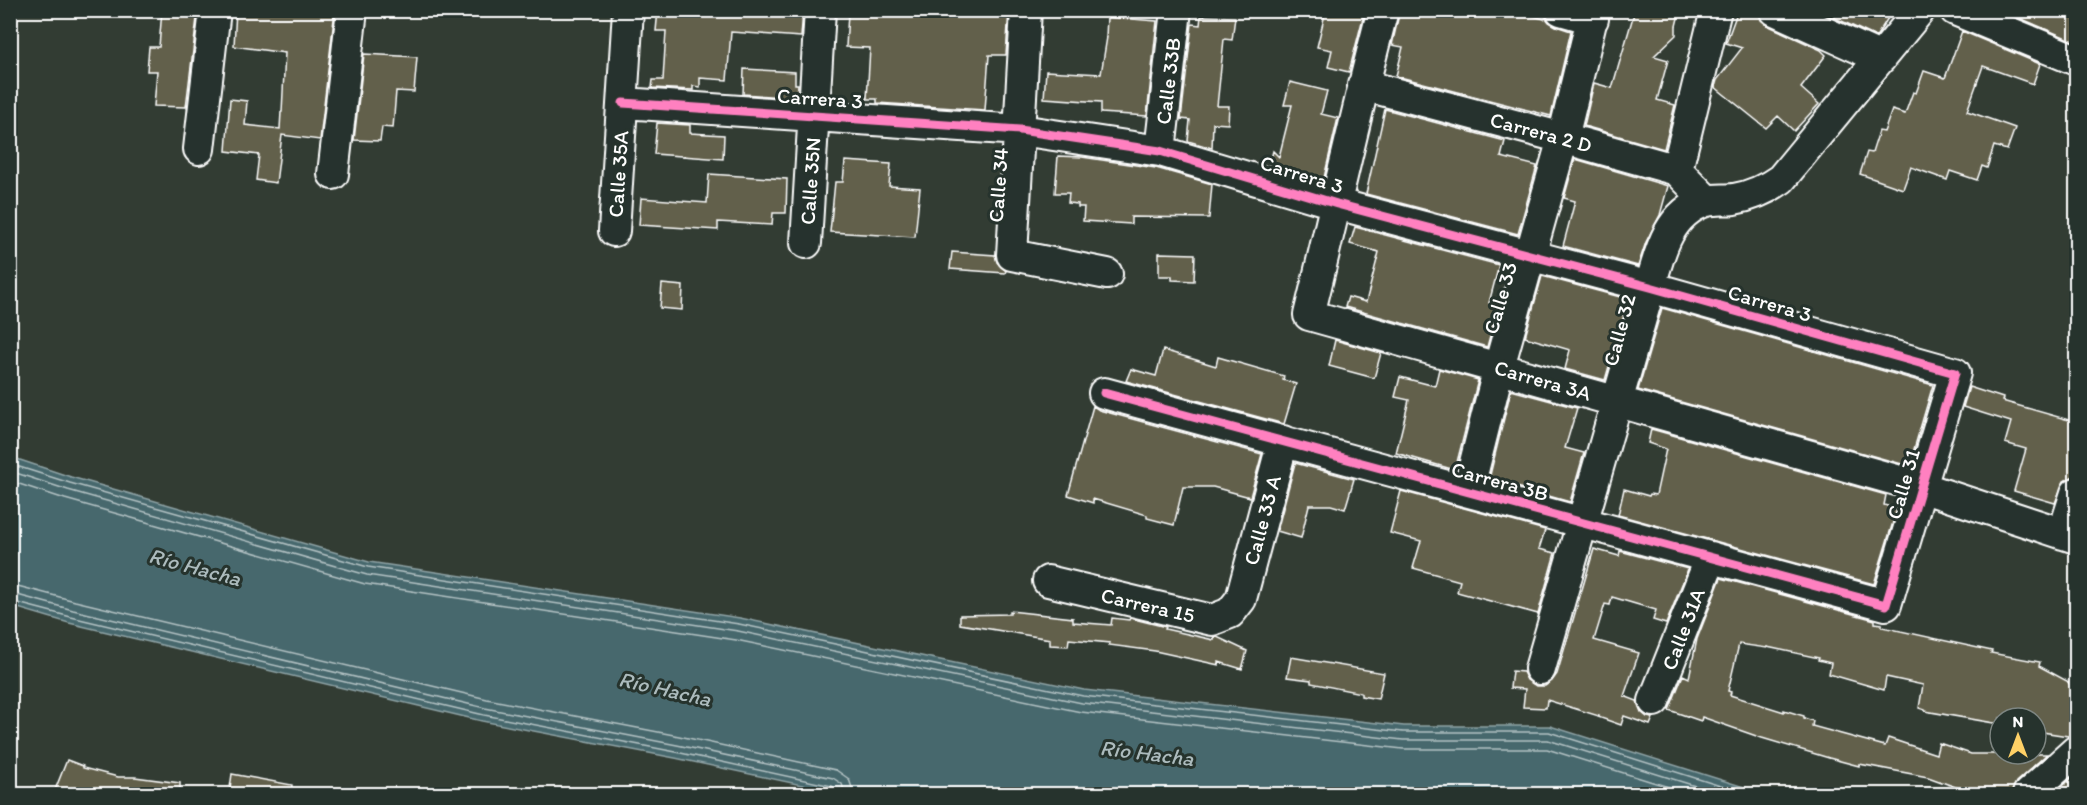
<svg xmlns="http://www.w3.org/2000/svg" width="2087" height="805" font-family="Itim,sans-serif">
<rect width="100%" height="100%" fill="#323c33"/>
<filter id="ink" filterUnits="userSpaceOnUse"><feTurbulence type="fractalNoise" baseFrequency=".0167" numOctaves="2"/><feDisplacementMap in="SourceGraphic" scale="12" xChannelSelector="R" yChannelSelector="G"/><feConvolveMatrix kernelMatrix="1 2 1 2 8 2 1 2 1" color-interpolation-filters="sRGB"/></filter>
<g filter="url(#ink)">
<!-- water -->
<path fill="#46686d" stroke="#90a4a7" stroke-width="1.5" d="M 11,457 L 71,477 L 369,562 L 740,618 L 1084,690 L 1404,726 L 1550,726 L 1766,794 L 844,794 L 675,758 L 482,721 L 69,623 L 11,606 Z"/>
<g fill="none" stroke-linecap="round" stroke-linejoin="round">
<!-- shore -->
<path stroke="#b5c3c5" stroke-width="1.5" d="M 10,464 L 70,483 L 368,567 L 739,624 L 1083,696 L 1403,732 L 1549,732 L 1746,794
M 10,471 L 68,490 L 367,575 L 738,631 L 1082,703 L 1403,740 L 1548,740 L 1721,794
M 10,481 L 65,499 L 365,584 L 736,640 L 1081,712 L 1403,749 L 1547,749 L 1691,794
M 10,584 L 75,601 L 487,699 L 679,736 L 836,770 L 849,779 L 854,794
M 10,593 L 73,610 L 485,708 L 677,745 L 833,778 L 842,784 L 845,794
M 10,601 L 71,617 L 484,715 L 676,752 L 832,786 L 836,789 L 837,794"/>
</g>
<!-- building -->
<path fill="#62604c" stroke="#fff" stroke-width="1.5" d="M 162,10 L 198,10 L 186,107 L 154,106 L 157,71 L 147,71 L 149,47 L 159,47 Z
M 236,10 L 335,10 L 320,140 L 282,135 L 276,183 L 256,180 L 259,155 L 226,151 L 230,99 L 247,101 L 245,125 L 280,129 L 281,112 L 282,112 L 285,53 L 234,46 Z
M 658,10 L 803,10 L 801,37 L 731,32 L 727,80 L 700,78 L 700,87 L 693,86 L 693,90 L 652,88 L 653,80 L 663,80 L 666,31 L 656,31 Z
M 886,10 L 1009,10 L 1006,55 L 989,55 L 985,110 L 877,103 L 877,99 L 867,99 L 870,48 L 846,47 L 848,13 L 885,15 Z
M 1326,10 L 1365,10 L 1349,72 L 1328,67 L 1332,50 L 1317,47 Z
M 1400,10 L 1511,10 L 1544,19 L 1546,18 L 1549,22 L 1556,26 L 1571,31 L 1551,116 L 1396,76 L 1403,47 L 1392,45 Z
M 1635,10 L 1680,10 L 1676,26 L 1676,35 L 1654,56 L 1668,60 L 1657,100 L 1675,105 L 1664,149 L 1584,126 L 1594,83 L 1612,88 Z
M 1738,10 L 1758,10 L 1761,20 L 1767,25 L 1821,50 L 1826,55 L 1801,88 L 1819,104 L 1794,131 L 1778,116 L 1766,128 L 1715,87 L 1717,80 L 1742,48 L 1726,43 Z
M 1818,10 L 1893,10 L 1876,37 Z
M 2001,10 L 2076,10 L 2076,42 Z
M 1201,16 L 1235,17 L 1232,40 L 1224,39 L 1217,106 L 1229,106 L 1228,124 L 1213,123 L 1212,148 L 1188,141 L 1190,120 L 1181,119 L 1192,24 L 1200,25 Z
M 1107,17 L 1157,21 L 1147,116 L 1101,113 L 1101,102 L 1044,98 L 1046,71 L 1101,74 L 1107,37 L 1106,37 Z
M 1962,31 L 2040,64 L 2033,84 L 1983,66 L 1967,111 L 2015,128 L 2007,150 L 1994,146 L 1987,168 L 1982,166 L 1977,180 L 1950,171 L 1947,180 L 1911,167 L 1903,189 L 1860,174 L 1867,152 L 1872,153 L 1879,131 L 1884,132 L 1892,110 L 1905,114 L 1913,92 L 1916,93 L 1924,71 L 1945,78 Z
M 364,54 L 417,57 L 414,92 L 396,91 L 393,128 L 382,127 L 380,141 L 354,140 Z
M 744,69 L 795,72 L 795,84 L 798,84 L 797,98 L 743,94 Z
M 1290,82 L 1327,91 L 1321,114 L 1338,118 L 1323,182 L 1269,166 L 1273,151 L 1279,157 L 1292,105 L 1284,105 Z
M 1385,109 L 1505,141 L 1501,157 L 1537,166 L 1518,234 L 1366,194 Z
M 657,123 L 690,125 L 690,133 L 724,135 L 723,159 L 654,154 Z
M 1058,156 L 1082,157 L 1156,168 L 1212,184 L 1209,218 L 1131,217 L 1131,224 L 1083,221 L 1084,207 L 1078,207 L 1078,204 L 1068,203 L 1069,193 L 1055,193 Z
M 1575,159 L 1668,186 L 1660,215 L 1646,242 L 1638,266 L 1563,246 L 1575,201 L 1564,198 Z
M 845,161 L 891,164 L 889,186 L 920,188 L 915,237 L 830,232 L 835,182 L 843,182 Z
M 709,174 L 787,179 L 786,213 L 773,213 L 772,225 L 718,222 L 718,230 L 639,225 L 641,198 L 707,203 Z
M 1355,227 L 1499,265 L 1489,303 L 1498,306 L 1487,347 L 1345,307 L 1348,297 L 1366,302 L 1379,252 L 1350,244 Z
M 952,252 L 995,255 L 997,262 L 1006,271 L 1005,273 L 950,269 Z
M 1159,253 L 1195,254 L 1194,281 L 1172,280 L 1172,276 L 1159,276 Z
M 1542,276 L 1624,298 L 1620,313 L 1624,315 L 1605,380 L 1565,369 L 1570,350 L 1525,337 Z
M 662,284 L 683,286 L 682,310 L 660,308 Z
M 1662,308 L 1933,385 L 1909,466 L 1638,390 Z
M 1335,340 L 1381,353 L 1374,378 L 1329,366 Z
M 1163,350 L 1216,366 L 1218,357 L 1284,376 L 1283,380 L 1296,384 L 1284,424 L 1126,381 L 1131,369 L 1156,376 Z
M 1439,369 L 1478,380 L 1455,470 L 1396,453 L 1409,400 L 1395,397 L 1400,377 L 1435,386 Z
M 1969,387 L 2003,398 L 2002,401 L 2076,422 L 2076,469 L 2074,476 L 2064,481 L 2055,503 L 2014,491 L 2026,449 L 2005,443 L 2011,422 L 1963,407 Z
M 1511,390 L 1577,408 L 1565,448 L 1584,453 L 1570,502 L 1489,479 Z
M 1093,406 L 1099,410 L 1262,454 L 1250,497 L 1213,487 L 1183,487 L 1174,525 L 1147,518 L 1147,515 L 1093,499 L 1093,503 L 1068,495 Z
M 1651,429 L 1886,495 L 1884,505 L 1897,509 L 1874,584 L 1618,515 L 1624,489 L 1649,496 L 1650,494 L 1656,495 L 1666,449 L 1648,443 Z
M 1295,463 L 1354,479 L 1345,509 L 1331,505 L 1309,505 L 1301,538 L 1277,531 Z
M 1401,491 L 1545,530 L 1539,549 L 1555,553 L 1538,614 L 1457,592 L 1460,581 L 1413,568 L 1421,541 L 1390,533 Z
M 1594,549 L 1619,556 L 1620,551 L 1688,569 L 1666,624 L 1653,620 L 1656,610 L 1612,597 L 1610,605 L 1605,604 L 1594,640 L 1639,653 L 1624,696 L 1637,701 L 1641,712 L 1647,717 L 1653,718 L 1650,725 L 1624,716 L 1621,725 L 1598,717 L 1599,716 L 1547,700 L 1546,708 L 1523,707 L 1525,689 L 1510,688 L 1512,671 L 1523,672 L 1527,680 L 1536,686 L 1545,686 L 1552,681 L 1557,674 Z
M 1721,578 L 1875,620 L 1875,623 L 1882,624 L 1882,627 L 1992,651 L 1991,653 L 2040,662 L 2039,666 L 2067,681 L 2076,692 L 2076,734 L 2068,736 L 2036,731 L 2036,718 L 2000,718 L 2000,724 L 1925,711 L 1925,710 L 1919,708 L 1923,685 L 1886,677 L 1884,690 L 1829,674 L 1831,663 L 1818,660 L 1819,658 L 1767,647 L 1767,648 L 1739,644 L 1728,691 L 1731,692 L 1730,695 L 1784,712 L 1784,710 L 1804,716 L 1804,718 L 1813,721 L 1812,726 L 1885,746 L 1888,738 L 1936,754 L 1939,743 L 1971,754 L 2047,754 L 2016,782 L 2011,795 L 1967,795 L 1961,789 L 1928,777 L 1859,764 L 1859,766 L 1829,758 L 1762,738 L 1702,717 L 1701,721 L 1669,710 L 1683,675 L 1689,678 L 1697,639 Z
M 1010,611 L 1073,618 L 1073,622 L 1111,625 L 1112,618 L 1129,620 L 1130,618 L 1166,627 L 1165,629 L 1214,640 L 1215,636 L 1247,651 L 1242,669 L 1219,662 L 1219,665 L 1155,651 L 1109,645 L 1110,643 L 1069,639 L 1068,646 L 1050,645 L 1050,639 L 960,624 L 960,615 L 1010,614 Z
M 1291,657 L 1384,673 L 1378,699 L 1361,696 L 1361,693 L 1311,683 L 1311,680 L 1287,677 Z
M 67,760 L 83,766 L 83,768 L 118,777 L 135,777 L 180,783 L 180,795 L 53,795 Z
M 232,774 L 292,785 L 291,795 L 229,795 Z
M 2076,774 L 2076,795 L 2053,795 Z"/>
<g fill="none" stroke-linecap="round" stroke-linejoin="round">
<defs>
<path id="minor" d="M 1026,10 L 1012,255 L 1107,274
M 1383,10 C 1356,111 1334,214 1309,315 L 1921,487 L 2076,538
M 1561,10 L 1593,19
M 1775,10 L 1881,58
M 1955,10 L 2076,60
M 1363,85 L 1563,138 L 1677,170 L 1707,201
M 623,103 L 1020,130 L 1160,151 L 1337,204 L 1650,287 L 1955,373 L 1886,605 L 1104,393
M 199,149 L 215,10
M 1160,151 L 1176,10
M 1677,170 L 1716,10
M 333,174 L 352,10
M 614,231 L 628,10
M 806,243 L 820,10
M 1468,491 L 1499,367 L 1563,138 L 1594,10
M 2063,534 L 2076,493
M 1048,581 L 1212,620 L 1230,613 L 1241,599 L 1283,441
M 1540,669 L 1650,287 C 1659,254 1668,213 1706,201 C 1715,199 1725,200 1734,199 C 1752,196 1767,189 1781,179 L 1920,10
M 1654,701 L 1711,557
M 2028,794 L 2076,751"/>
</defs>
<!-- minor casing -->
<use href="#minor" stroke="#fff" stroke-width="34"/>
<!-- minor -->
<use href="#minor" stroke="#26332d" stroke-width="30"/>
<defs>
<path id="cycleway" d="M 623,103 L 1020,130 L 1160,151 L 1337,204 L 1650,287 L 1955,373 L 1886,605 L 1104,393"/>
</defs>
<!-- cycleway casing -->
<use href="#cycleway" stroke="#26332d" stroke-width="13"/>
<!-- cycleway -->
<use href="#cycleway" stroke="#ff80c0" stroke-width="9"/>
</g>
</g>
<g text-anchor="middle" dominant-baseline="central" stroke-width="6" stroke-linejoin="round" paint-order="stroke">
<!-- street labels -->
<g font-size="21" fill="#fff" stroke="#26332d">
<text transform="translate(1168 81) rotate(-83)">Calle 33B</text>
<text transform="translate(820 98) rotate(4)">Carrera 3</text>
<text transform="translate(1541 132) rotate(15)">Carrera 2 D</text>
<text transform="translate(618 174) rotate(-86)">Calle 35A</text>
<text transform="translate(1302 174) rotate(17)">Carrera 3</text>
<text transform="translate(810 181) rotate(-86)">Calle 35N</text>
<text transform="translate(998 185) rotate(-86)">Calle 34</text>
<text transform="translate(1500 298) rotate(-74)">Calle 33</text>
<text transform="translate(1770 303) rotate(16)">Carrera 3</text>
<text transform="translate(1619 330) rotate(-75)">Calle 32</text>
<text transform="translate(1543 380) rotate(16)">Carrera 3A</text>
<text transform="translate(1500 481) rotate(15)">Carrera 3B</text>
<text transform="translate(1903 484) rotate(-74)">Calle 31</text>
<text transform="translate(1262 520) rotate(-75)">Calle 33 A</text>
<text transform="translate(1148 605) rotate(13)">Carrera 15</text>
<text transform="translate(1683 629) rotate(-69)">Calle 31A</text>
</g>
<!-- water labels -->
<g font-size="22" font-style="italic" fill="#acbbbd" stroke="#26332d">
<text transform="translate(195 567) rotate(15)">Río Hacha</text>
<text transform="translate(665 689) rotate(13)">Río Hacha</text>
<text transform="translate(1147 753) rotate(7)">Río Hacha</text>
</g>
</g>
<!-- margin -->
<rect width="2087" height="805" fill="none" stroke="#26332d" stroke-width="36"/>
<rect x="18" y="18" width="2051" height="769" fill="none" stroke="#fff" stroke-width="2" filter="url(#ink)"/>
<!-- north arrow -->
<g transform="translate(2018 736)"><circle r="28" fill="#26332d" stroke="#7d8581" stroke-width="1.5"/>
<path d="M0-4.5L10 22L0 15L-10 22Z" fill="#ffd166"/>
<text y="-9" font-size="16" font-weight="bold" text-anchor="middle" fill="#ffffff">N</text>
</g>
</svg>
